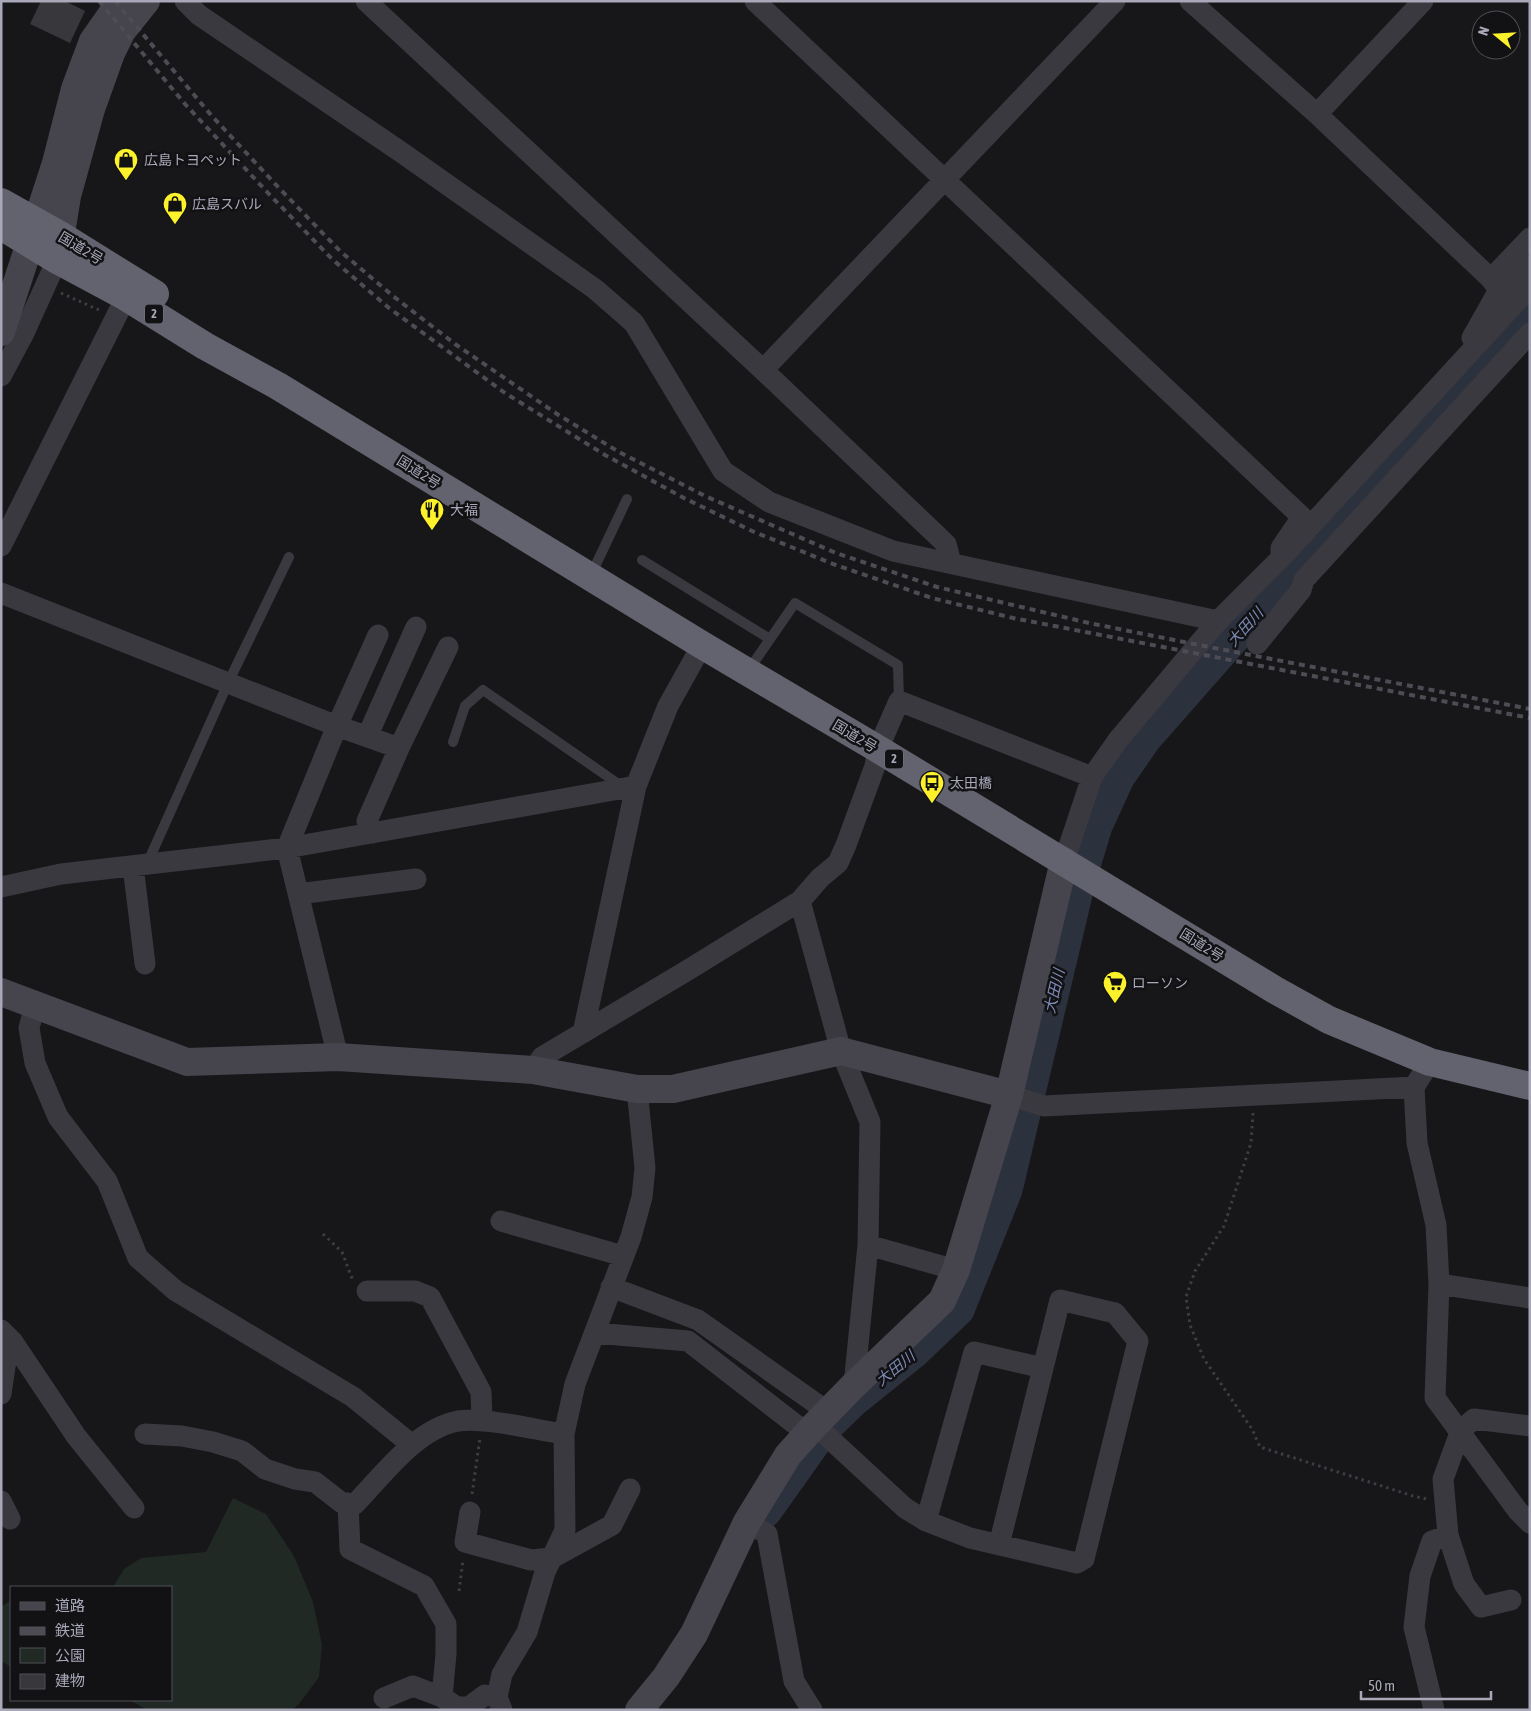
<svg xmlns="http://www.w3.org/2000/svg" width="1531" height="1711" font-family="'Asap Condensed','Noto Sans JP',sans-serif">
<rect width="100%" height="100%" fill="#171719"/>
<!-- green -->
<path fill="#202924" d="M 233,1498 L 266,1514 L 294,1556 L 313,1602 L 322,1645 L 319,1677 L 299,1704 L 292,1710 L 147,1710 L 130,1700 L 171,1700 L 171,1587 L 113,1587 L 124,1569 L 141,1558 L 206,1552 Z
M 11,1600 L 11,1667 L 1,1661 L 1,1607 Z"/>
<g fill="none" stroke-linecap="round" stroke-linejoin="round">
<!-- river -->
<path stroke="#2c313e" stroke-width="31" d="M 766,1512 L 825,1429 L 853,1402 L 914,1353 L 959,1310 L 1007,1190 L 1080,882 L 1097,826 L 1119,778 L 1146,739 L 1248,623 L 1530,317"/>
</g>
<!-- building -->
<path fill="#38373b" d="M 41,1 L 65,1 L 85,11 L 70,43 L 30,24 Z"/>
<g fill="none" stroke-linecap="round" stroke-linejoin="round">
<!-- path -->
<path stroke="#3d3d45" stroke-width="3" stroke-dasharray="2.5 4" stroke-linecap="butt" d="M 61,293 L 99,310
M 1253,1113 L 1251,1143 L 1224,1226 L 1195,1271 L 1186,1297 L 1190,1325 L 1204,1359 L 1252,1429 L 1260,1447 L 1413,1496 L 1427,1499
M 323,1234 L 342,1252 L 353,1281
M 472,1494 L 480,1438
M 459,1591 L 463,1560"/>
<!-- lane -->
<path stroke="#3a3940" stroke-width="10" d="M 642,560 L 770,639
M 591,575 L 627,499
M 748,671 L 795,603 L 898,665 L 899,701
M 453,742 L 465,706 L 483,690 L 617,783 L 623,784
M 147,864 L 228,683 L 289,557"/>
<!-- street -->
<path stroke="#3a3940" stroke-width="21" d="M 185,1 L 199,15 L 401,152 L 595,289 L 634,323 L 723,471 L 769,502 L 893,551 L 1218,621
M 366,1 L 763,370 L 946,544 L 951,563
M 755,1 L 1302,517 L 1281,548 L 1281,558
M 1190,1 L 1317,114 L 1491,279 L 1499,290 L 1530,266
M 1317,114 L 1423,1
M 1491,279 L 1530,238
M 1472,338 L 1499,290
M 763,370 L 1115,1
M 1,376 L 24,333 L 57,260
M 1,546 L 126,297
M 1,593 L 337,726 L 287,848 L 338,1057
M 1257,644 L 1301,590 L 1304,580 L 1530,333
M 367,737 L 416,627
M 399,748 L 448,647
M 372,833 L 367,821 L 399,748 L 337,726 L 378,635
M 1064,861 L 1092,777 L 1118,740 L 1218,621 L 1281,558 L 1530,287
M 133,866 L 145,964
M 1,887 L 61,874 L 287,848 L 636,786
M 298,894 L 416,879
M 800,901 L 841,1051 L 870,1122 L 868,1245 L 854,1385
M 35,1005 L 29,1028 L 35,1063 L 58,1117 L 107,1181 L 138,1258 L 176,1291 L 353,1397 L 412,1445
M 583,1033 L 636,786 L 668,706 L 702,645
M 1430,1062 L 1414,1087 L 1417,1143 L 1436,1225 L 1439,1284 L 1435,1398 L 1518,1511 L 1530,1523
M 533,1070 L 542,1057 L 688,970 L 800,901 L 820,878 L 838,863 L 846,845 L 875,766 L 878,749 L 899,701 L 1092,777
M 1009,1095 L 1044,1106 L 1414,1087
M 501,1221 L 623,1256
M 868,1245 L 956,1270
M 1439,1284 L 1530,1298
M 611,1287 L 698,1320 L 821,1407 L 815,1425
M 367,1291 L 415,1291 L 430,1297 L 481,1392 L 482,1421
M 1,1330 L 13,1342 L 76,1436 L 134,1508
M 595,1333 L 688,1341 L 800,1428 L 815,1425 L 905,1508 L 926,1521 L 970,1538 L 1077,1563 L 1084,1559 L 1138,1341 L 1115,1313 L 1060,1300 L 1043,1368 L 974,1352 L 926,1521
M 1,1394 L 7,1353 L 13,1342
M 145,1434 L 182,1436 L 213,1442 L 242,1451 L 265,1469 L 295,1479 L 315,1482 L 342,1503 L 355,1504 C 383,1475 416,1429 458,1421 C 485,1417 536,1430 564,1434
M 1,1501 L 10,1519
M 348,1503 L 350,1549 L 424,1586 L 446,1624 L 446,1654 L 442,1697
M 470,1512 L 465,1542 L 531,1560 L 552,1558 L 612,1525 L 630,1489
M 747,1522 L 767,1534 L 794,1681 L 812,1710
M 999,1545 L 1043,1368
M 1511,1600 L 1481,1607 L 1464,1584 L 1448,1535 L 1443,1479 L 1461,1430 L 1474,1419 L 1530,1426
M 384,1698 L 413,1686 L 442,1697 L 457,1707 L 469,1707 L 485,1695 L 497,1697
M 502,1710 L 497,1697 L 502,1674 L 527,1632 L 545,1572 L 565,1530 L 564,1434 L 575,1384 L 631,1237 L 642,1197 L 645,1168 L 637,1089
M 1434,1710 L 1414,1627 L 1420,1576 L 1432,1541 L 1448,1535"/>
<!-- secondary -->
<path stroke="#46454e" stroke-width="28" d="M 57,258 L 67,196 L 91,109 L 111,53 L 122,31 L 146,1
M 1,332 L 56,163 L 75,89 L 93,41 L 121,1
M 1,992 L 187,1062 L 338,1057 L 533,1070 L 637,1089 L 673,1089 L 841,1051 L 1009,1095
M 639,1710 L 666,1677 L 694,1634 L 747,1522 L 788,1455 L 815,1425 L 854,1385 L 942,1301 L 956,1270 L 1009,1095 L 1064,861"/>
<!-- highway -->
<path stroke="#63636f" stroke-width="28" d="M 1,202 L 60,235 L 155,294
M 1,226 L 57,260 L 126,297 L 205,346 L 278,386 L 702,645 L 878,749 L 1275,990 L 1329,1020 L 1430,1062 L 1530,1086"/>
<!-- rail -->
<path stroke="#4d4c55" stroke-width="4" stroke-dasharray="6 5" stroke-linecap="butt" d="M 99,1 L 185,104 L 268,193 L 332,259 L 389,308 L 505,393 L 605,455 L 684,498 L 752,531 L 833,564 L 932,598 L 1013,618 L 1530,718
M 115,1 L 211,115 L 279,188 L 340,251 L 393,296 L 455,344 L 557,414 L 619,452 L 705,496 L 836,553 L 937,587 L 1089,623 L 1199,645 L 1530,709"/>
</g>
<!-- icons -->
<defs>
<symbol id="shop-pin" viewBox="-11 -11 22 30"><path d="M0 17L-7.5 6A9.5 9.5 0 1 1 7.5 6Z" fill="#fcf22b" stroke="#121214"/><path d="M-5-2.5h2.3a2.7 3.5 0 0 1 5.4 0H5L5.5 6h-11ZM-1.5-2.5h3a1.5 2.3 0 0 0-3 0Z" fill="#111"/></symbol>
<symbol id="restaurant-pin" viewBox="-11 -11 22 30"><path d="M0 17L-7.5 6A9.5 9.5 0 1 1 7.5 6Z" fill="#fcf22b" stroke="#121214"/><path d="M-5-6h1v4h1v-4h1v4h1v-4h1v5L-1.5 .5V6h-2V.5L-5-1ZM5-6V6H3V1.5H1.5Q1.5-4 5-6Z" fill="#111"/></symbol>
<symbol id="bus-pin" viewBox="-11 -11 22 30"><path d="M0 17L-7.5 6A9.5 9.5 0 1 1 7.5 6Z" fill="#fcf22b" stroke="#121214"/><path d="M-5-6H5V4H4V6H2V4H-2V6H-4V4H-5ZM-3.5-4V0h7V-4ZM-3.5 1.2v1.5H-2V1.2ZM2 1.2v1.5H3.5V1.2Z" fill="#111"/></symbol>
<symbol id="supermarket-pin" viewBox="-11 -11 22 30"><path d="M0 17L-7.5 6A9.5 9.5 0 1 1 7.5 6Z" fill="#fcf22b" stroke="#121214"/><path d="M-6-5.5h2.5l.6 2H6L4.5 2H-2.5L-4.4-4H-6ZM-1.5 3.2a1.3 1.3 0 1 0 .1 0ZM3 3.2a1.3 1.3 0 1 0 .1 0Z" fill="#111"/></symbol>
</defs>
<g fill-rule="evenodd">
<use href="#shop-pin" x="112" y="146" width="28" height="38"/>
<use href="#shop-pin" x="161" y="190" width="28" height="38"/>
<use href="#restaurant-pin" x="418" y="496" width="28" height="38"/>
<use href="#bus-pin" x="918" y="769" width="28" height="38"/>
<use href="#supermarket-pin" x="1101" y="969" width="28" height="38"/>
</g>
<g text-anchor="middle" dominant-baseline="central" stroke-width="5" stroke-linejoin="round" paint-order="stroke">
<!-- shield labels -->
<g fill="#121214" stroke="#7b7b88" stroke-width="1">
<rect x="145" y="304.5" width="18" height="19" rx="4"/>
<rect x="885" y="749.5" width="18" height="19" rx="4"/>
</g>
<g font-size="12" font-weight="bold" fill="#a8a8b9">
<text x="154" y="314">2</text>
<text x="894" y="759">2</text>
</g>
<!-- poi labels -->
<g font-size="14" fill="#a8a8b9" stroke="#121214" text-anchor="start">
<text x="144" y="160">広島トヨペット</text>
<text x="192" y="204">広島スバル</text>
<text x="450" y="510">大福</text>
<text x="950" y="783">太田橋</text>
<text x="1132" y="983">ローソン</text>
</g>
<!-- street labels -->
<g font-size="14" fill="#a8a8b9" stroke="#121214">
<text transform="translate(81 248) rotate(31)">国道2号</text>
<text transform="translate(419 472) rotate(32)">国道2号</text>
<text transform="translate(855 736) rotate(31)">国道2号</text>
<text transform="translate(1202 945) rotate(32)">国道2号</text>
</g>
<!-- water labels -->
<g font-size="15" font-style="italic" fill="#7d8bb6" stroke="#121214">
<text transform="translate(1245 627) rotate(-48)">大田川</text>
<text transform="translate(1054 991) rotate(-77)">大田川</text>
<text transform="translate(895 1368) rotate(-39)">大田川</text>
</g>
</g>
<!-- border -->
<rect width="1531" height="1711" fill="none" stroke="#a8a8b9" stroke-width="5"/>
<!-- legend -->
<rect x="10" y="1586" width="162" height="115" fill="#121214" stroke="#4e4e56"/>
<rect x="20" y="1602" width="25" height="8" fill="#46454e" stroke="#4e4e56"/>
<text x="55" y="1611" font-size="15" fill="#a8a8b9">道路</text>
<rect x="20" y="1627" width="25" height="8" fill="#4d4c55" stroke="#4e4e56"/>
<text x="55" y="1636" font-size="15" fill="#a8a8b9">鉄道</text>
<rect x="20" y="1648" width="25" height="15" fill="#202924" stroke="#4e4e56"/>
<text x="55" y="1661" font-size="15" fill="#a8a8b9">公園</text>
<rect x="20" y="1674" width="25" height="15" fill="#38373b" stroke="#4e4e56"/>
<text x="55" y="1686" font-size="15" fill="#a8a8b9">建物</text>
<!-- north arrow -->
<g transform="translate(1496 35) rotate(288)"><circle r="24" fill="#121214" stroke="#4e4e56"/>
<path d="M0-4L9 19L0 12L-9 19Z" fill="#fcf22b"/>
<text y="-8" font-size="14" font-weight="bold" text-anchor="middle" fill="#a8a8b9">N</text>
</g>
<!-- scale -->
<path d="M1361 1691v8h130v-8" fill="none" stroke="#a8a8b9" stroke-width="2.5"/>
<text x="1368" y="1691" font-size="15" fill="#a8a8b9" stroke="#121214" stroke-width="4" paint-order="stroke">50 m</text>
</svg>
